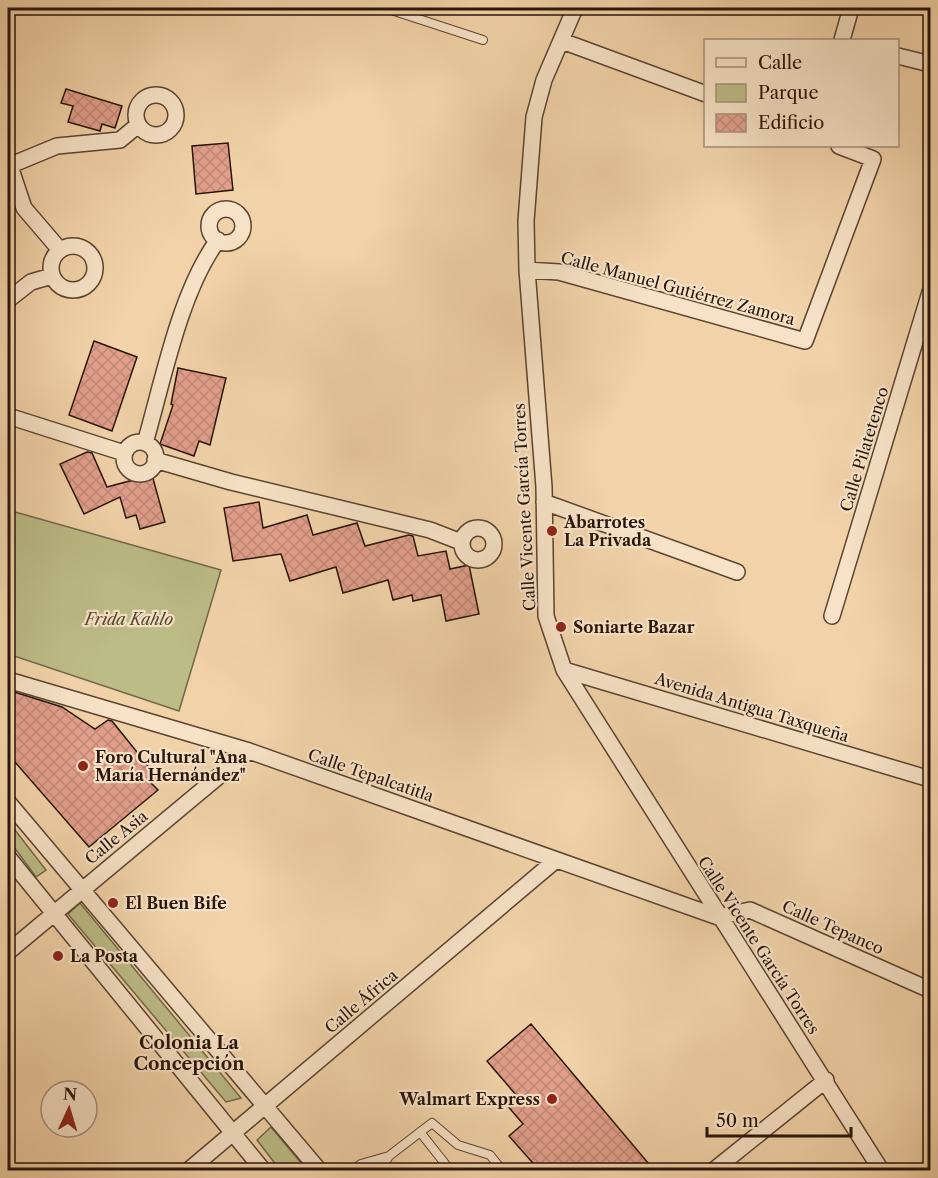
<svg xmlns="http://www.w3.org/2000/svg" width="938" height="1178" font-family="'Libre Caslon Text',serif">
<defs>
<pattern id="building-cross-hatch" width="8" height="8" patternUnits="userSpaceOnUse" patternTransform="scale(1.5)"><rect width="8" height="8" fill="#e29f8c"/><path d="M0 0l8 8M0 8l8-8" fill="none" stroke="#c28877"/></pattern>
</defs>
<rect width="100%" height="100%" fill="#f2d3a9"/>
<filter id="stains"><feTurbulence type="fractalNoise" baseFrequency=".00333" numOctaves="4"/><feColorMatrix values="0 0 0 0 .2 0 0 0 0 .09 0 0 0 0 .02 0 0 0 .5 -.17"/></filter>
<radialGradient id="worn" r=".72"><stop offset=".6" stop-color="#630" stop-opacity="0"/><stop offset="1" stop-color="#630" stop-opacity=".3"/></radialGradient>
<!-- green -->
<path fill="#bcbc87" stroke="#726849" stroke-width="1.5" d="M 8,510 L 221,570 L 179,711 L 8,654 Z
M 8,821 L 46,870 L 36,877 L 8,839 Z
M 80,903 L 241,1098 L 226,1102 L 68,914 Z
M 271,1127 L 307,1170 L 280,1170 L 257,1140 Z"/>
<!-- building -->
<path fill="url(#building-cross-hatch)" stroke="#29150b" stroke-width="1.5" d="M 66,89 L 122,106 L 115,128 L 102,124 L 100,131 L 68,122 L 73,106 L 61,103 Z
M 228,143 L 233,190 L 196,194 L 192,146 Z
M 94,341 L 137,357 L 112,431 L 69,415 Z
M 178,368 L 226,378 L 210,445 L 199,441 L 194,456 L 160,444 L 173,405 L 171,404 Z
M 87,452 L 92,453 L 107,487 L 152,475 L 165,522 L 140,529 L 136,515 L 126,518 L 120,497 L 84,514 L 60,464 Z
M 259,502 L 263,528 L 307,515 L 313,535 L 357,523 L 365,546 L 409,535 L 413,536 L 418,556 L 446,551 L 450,569 L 469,565 L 479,614 L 446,621 L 441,595 L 413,601 L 412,595 L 393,600 L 388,580 L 343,593 L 336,567 L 290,581 L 281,554 L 233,561 L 224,508 Z
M 8,690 L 62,707 L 95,729 L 108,720 L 112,721 L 157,777 L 151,783 L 158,790 L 89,847 L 8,754 Z
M 531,1024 L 654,1170 L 539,1170 L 509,1136 L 523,1124 L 506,1104 L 516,1095 L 487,1061 Z"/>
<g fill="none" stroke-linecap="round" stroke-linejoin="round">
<defs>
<path id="lane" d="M 385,8 L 483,40
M 420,1132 L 450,1170
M 353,1170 L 361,1164 L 389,1156
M 380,1170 L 389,1156 L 432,1123 L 458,1145 L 490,1155 L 502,1170"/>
<path id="street" d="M 575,8 L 544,80 L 534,117 L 526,221 L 527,270 L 544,487 L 546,616 L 564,670 L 881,1170
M 842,40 L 851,8
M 562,41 L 706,94
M 898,56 L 930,64
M136 115a20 20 0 1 1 40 0a20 20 0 1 1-40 0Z
M 8,160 L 24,208 L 60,250
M 11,165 L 57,146 L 120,140 L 138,125
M209 226a17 17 0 1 1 34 0a17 17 0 1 1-34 0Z
M51 268a22 22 0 1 1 44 0a22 22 0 1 1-44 0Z
M 527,270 L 559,272 L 805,341 L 873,159 L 839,146
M 8,300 L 31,282 L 52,276
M 8,416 L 124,453
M124 458a16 16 0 1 1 32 0a16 16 0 1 1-32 0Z
M 145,443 C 163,381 180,291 218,240
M 155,460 L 231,482 L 430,530 L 461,542
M 544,502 L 737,572
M462 544a16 16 0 1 1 32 0a16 16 0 1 1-32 0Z
M 832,616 L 930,292
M 564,670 L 930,779
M 8,680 L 249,751 L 718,917
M 8,802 L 319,1170
M 8,857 L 263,1170
M 718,917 L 750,910 L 930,990
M 8,952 L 249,751
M 189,1170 L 556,860
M 714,1170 L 826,1080"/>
</defs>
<!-- lane casing -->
<use href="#lane" stroke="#5b4432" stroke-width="10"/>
<!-- street casing -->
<use href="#street" stroke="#5b4432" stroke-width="18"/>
<!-- lane -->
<use href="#lane" stroke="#f7e2c7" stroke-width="8"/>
<!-- street -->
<use href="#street" stroke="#f7e2c7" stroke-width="15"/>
</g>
<!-- markers -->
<g fill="#8f2418" stroke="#f7e2c7" stroke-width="2">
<circle cx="552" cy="531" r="6"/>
<circle cx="561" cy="627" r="6"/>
<circle cx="83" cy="766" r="6"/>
<circle cx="113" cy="903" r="6"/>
<circle cx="58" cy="956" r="6"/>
<circle cx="552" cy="1099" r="6"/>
</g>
<g text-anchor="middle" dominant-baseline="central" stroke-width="4.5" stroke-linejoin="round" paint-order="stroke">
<!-- street labels -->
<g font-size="16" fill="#29150b" stroke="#f7e2c7">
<text transform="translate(678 288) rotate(15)">Calle Manuel Gutiérrez Zamora</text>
<text transform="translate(864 449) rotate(-73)">Calle Pilatetenco</text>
<text transform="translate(524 507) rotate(-93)">Calle Vicente García Torres</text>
<text transform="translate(752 707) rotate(17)">Avenida Antigua Taxqueña</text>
<text transform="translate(371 775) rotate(19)">Calle Tepalcatitla</text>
<text transform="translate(116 837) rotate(-39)">Calle Asia</text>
<text transform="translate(833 927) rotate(24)">Calle Tepanco</text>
<text transform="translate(759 945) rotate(57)">Calle Vicente García Torres</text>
<text transform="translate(361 1001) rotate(-40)">Calle África</text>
</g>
<!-- poi labels -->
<g font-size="16" font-weight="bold" fill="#29150b" stroke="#f7e2c7" text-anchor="start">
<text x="564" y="522">Abarrotes<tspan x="564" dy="18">La Privada</tspan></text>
<text x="573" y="627">Soniarte Bazar</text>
<text x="95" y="757">Foro Cultural "Ana<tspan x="95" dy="18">María Hernández"</tspan></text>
<text x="125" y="903">El Buen Bife</text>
<text x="70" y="956">La Posta</text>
<text x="540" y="1099" text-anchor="end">Walmart Express</text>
</g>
<!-- park labels -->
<g font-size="16" font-style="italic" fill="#554730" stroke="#f7e2c7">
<text x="129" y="619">Frida Kahlo</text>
</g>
<!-- neighbourhood labels -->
<g font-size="18" font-weight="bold" fill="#29150b" stroke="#f7e2c7">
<text x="189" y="1043">Colonia La<tspan x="189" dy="21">Concepción</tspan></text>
</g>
</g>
<!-- margin -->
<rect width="938" height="1178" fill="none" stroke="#f2d3a9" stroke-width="30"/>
<rect x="9" y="9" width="920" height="1160" fill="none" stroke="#29150b" stroke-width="3"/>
<rect x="15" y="15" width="908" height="1148" fill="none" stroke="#29150b" stroke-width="1.5"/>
<!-- legend -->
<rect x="704" y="39" width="195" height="108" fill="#f7e2c7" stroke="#a5907c" stroke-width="1.5"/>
<rect x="716" y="58" width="30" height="9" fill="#f7e2c7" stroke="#a5907c" stroke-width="1.5"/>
<text x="758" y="69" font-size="18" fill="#29150b">Calle</text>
<rect x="716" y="84" width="30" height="18" fill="#bcbc87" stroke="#a5907c" stroke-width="1.5"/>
<text x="758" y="99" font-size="18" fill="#29150b">Parque</text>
<rect x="716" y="114" width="30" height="18" fill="url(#building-cross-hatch)" stroke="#a5907c" stroke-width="1.5"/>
<text x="758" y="129" font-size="18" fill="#29150b">Edificio</text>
<!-- north arrow -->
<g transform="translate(69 1109) rotate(4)"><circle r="28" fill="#f7e2c7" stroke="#a5907c" stroke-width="1.5"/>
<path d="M0-4.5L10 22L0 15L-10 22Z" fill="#8f2418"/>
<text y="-9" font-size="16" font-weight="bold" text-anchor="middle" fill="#29150b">N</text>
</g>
<!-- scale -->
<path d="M707 1127v9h144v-9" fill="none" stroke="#29150b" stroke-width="3"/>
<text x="716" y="1127" font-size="18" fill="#29150b" stroke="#f7e2c7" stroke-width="4.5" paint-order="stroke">50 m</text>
<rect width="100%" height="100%" filter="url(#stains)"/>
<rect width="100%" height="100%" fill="url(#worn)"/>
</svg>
